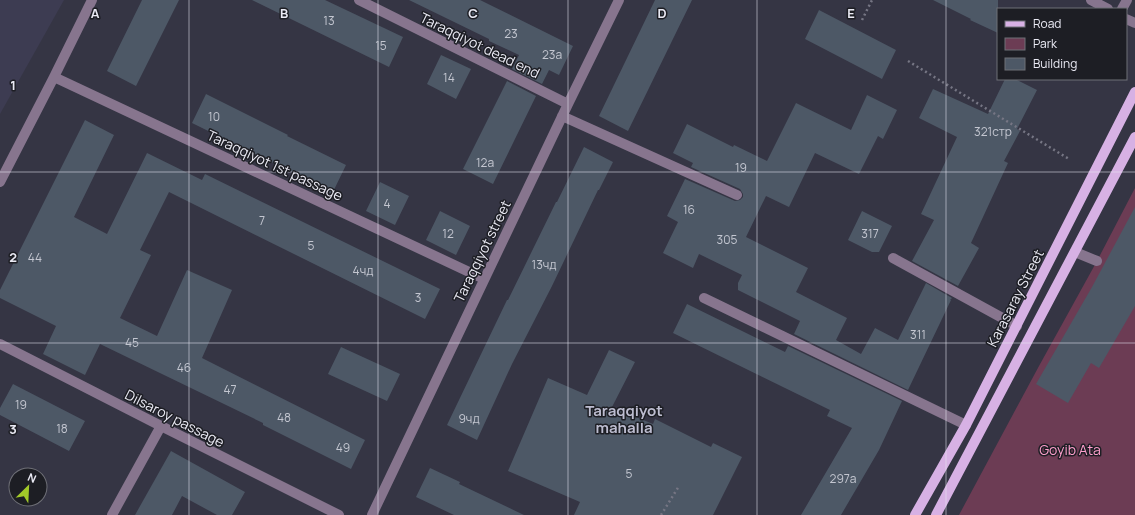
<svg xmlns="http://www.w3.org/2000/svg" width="1135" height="515" font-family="Manrope,sans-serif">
<rect width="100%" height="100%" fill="#353544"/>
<!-- built -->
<path fill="#3d3c52" d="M 0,0 L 64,0 L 0,114 Z"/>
<!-- green -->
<path fill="#6c3c54" d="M 1135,188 L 1135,515 L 959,515 L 1039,366 L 1097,261 Z"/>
<!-- building -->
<path fill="#4d5866" d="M 142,0 L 179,0 L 136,86 L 107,71 Z
M 252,0 L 325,0 L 403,37 L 389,67 Z
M 409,0 L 480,0 L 573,46 L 559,75 L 549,70 L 542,84 L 512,69 L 519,55 L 489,41 L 489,39 Z
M 655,0 L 692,0 L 628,131 L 599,116 Z
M 933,0 L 998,0 L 998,33 L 970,20 L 971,19 Z
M 819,10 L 896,50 L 882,79 L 805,39 Z
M 441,55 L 471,69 L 456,99 L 427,84 Z
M 1005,79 L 1015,79 L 1037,90 L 1017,129 L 1020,131 L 1004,161 L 1008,163 L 971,243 L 979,248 L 958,286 L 912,261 L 934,220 L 921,214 L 957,137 L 919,118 L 933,89 L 988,114 Z
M 507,81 L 536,96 L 493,184 L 463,169 Z
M 206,94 L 288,135 L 287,136 L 346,165 L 332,194 L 303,180 L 304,178 L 192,123 Z
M 867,95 L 897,110 L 883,139 L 878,136 L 859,174 L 815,153 L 789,207 L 766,196 L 746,237 L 808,268 L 796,292 L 847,318 L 836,340 L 861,354 L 875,328 L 898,340 L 926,283 L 952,298 L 950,300 L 951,300 L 908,390 L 794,334 L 800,321 L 738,290 L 738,283 L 742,275 L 699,254 L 693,268 L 663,253 L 678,222 L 667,216 L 685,179 L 735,201 L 740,200 L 743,197 L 743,194 L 740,189 L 691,167 L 693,163 L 673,153 L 687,124 L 733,147 L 734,145 L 767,161 L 796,103 L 851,130 Z
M 85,120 L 114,135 L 74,217 L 107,234 L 147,153 L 202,180 L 205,174 L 440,289 L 425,319 L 169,192 L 140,250 L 151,255 L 120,318 L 157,336 L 187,270 L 232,290 L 202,358 L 365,440 L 351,469 L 263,425 L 263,423 L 100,344 L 85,375 L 43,354 L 56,326 L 0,298 L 0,290 Z
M 584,147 L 613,162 L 599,190 L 598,190 L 552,286 L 512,364 L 477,440 L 447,425 L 507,300 L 508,300 L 556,202 L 557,202 Z
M 380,182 L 409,196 L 395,225 L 366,211 Z
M 1135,207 L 1135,306 L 1099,368 L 1091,363 L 1068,403 L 1036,384 L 1092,287 Z
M 440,211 L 470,226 L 456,255 L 426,240 Z
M 862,211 L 892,226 L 879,252 L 872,252 L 848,240 Z
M 687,304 L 785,352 L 788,346 L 902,401 L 879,450 L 841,515 L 801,515 L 852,428 L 827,416 L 830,410 L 673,333 Z
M 341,347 L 400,374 L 387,401 L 328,374 Z
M 609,350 L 635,362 L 612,407 L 653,424 L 655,419 L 711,447 L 713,443 L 742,457 L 713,515 L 574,515 L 580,502 L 508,471 L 548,378 L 587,395 Z
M 13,384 L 85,421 L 69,451 L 0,415 L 0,408 Z
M 171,451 L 245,492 L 232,515 L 217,515 L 182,496 L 172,515 L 135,515 Z
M 430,468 L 460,482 L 459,484 L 524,515 L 454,515 L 416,497 Z"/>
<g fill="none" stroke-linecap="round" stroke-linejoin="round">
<!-- path -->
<path stroke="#767684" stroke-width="2.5" stroke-dasharray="2 3" stroke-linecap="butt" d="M 862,20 L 872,0
M 908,61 L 1069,159
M 661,515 L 679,486"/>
<!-- minor -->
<path stroke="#87758e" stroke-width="10" d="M 359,0 L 568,104
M 1091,0 L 1108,9
M 1122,9 L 1127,0
M 1126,19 L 1135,23
M 54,77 L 484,279
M 562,116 L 737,195
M 0,182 L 54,77 L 92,0
M 1075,252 L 1097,261
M 893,258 L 1017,326
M 704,298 L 966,425
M 0,344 L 161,426 L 339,515
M 112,515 L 161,426
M 372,515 L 568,104 L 619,0"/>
<!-- major -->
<path stroke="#d7b1e4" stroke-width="10" d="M 915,515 L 966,425 L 1135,92
M 936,515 L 1135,137"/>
</g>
<!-- grid -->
<path fill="none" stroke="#eaeaf4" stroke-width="1" stroke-opacity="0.55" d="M 189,0 L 189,515M 378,0 L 378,515M 568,0 L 568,515M 757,0 L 757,515M 946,0 L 946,515M 0,172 L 1135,172M 0,343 L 1135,343"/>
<g text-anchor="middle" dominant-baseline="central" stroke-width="3" stroke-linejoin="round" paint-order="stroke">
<!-- number labels -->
<g font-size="12" fill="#c3c6d0">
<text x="329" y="20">13</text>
<text x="511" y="33">23</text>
<text x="381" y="45">15</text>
<text x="552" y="54">23a</text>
<text x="449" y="77">14</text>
<text x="214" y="116">10</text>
<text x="993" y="131">321стр</text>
<text x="485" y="162">12a</text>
<text x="741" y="167">19</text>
<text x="387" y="203">4</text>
<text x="689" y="209">16</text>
<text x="262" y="220">7</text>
<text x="448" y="233">12</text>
<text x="870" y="233">317</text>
<text x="727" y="239">305</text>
<text x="311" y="245">5</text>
<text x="35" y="257">44</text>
<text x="544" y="264">13чд</text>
<text x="363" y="270">4чд</text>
<text x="418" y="297">3</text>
<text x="918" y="334">311</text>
<text x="132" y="342">45</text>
<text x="184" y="367">46</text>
<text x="230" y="389">47</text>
<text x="21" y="404">19</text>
<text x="284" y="417">48</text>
<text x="469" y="418">9чд</text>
<text x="62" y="428">18</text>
<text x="343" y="447">49</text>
<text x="629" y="473">5</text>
<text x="843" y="478">297a</text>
</g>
<!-- street labels -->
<g font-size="14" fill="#eaeaf4" stroke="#1d1e24">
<text transform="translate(480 45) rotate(26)">Taraqqiyot dead end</text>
<text transform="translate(275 165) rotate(25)">Taraqqiyot 1st passage</text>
<text transform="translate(482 251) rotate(-64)">Taraqqiyot street</text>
<text transform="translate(1015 298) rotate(-63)">Karasaray Street</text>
<text transform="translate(175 418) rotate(27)">Dilsaroy passage</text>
</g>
<!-- park labels -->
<g font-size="14" fill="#fe9fcd" stroke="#1d1e24">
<text x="1070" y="449">Goyib Ata</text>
</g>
<!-- neighbourhood labels -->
<g font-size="15" font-weight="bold" fill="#bdbdd0" stroke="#1d1e24">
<text x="624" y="410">Taraqqiyot<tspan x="624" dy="17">mahalla</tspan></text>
</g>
</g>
<g font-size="13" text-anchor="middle" font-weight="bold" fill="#eaeaf4" stroke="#1d1e24" stroke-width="3" stroke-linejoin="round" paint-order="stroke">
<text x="95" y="18">A</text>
<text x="284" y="18">B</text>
<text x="473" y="18">C</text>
<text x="662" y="18">D</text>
<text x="851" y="18">E</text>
<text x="13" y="90">1</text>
<text x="13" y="262">2</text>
<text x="13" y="434">3</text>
</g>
<!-- legend -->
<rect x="997" y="8" width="130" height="72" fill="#1d1e24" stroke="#6f7077"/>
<rect x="1005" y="21" width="20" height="6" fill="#d7b1e4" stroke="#6f7077"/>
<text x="1033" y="28" font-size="12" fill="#eaeaf4">Road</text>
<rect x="1005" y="38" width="20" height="12" fill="#6c3c54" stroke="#6f7077"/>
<text x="1033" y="48" font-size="12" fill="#eaeaf4">Park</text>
<rect x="1005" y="58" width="20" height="12" fill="#4d5866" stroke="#6f7077"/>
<text x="1033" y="68" font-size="12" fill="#eaeaf4">Building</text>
<!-- north arrow -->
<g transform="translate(28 487) rotate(24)"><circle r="19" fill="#1d1e24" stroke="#6f7077"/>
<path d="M0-3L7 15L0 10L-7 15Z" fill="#a2c929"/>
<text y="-6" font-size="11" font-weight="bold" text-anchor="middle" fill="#eaeaf4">N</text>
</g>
</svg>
